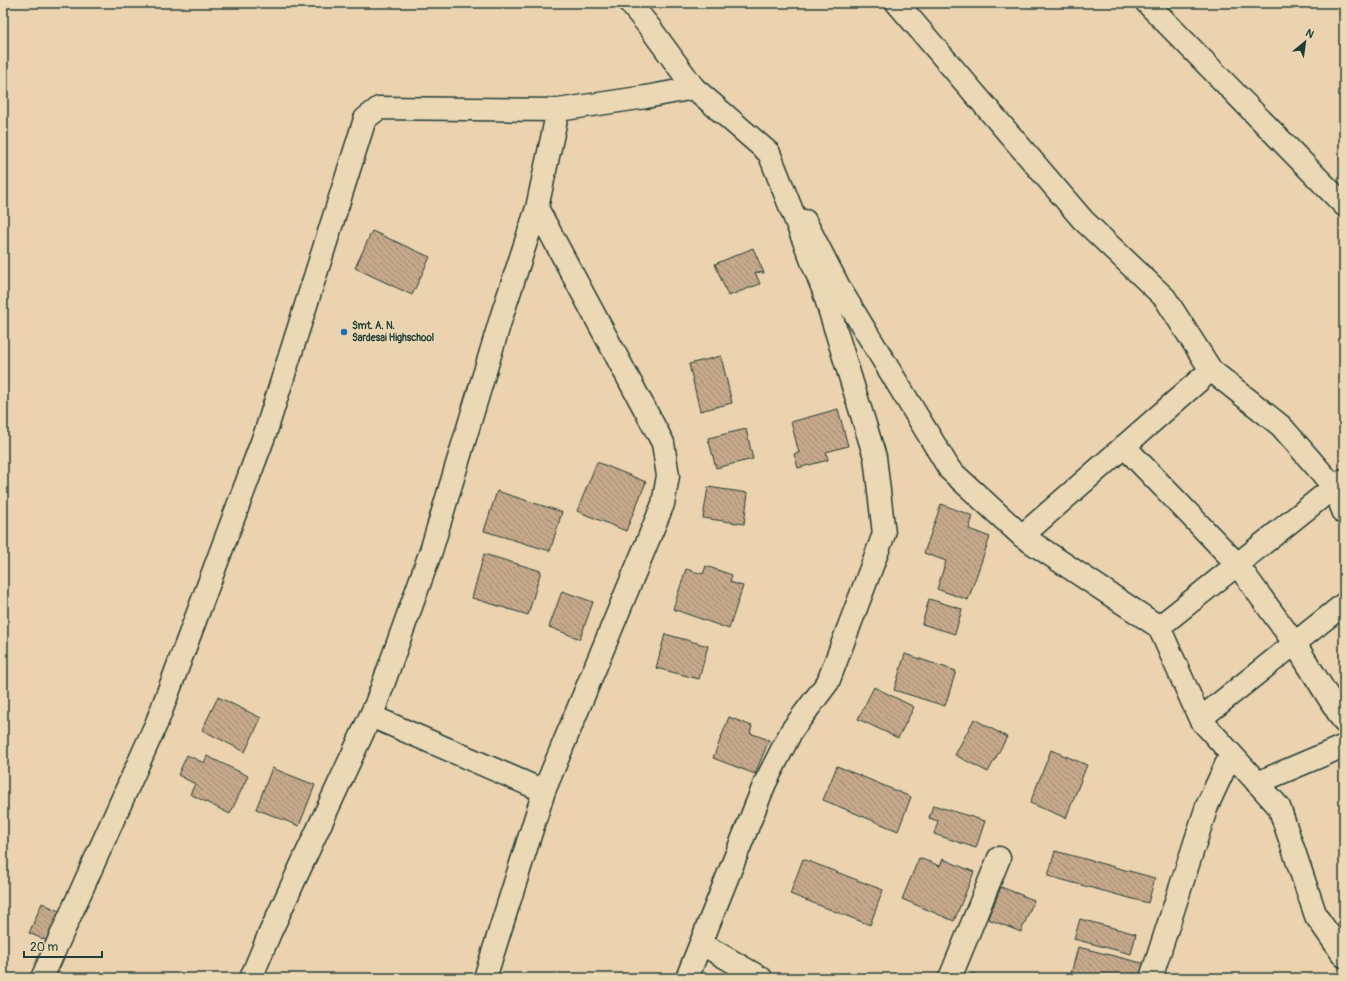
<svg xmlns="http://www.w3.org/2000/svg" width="1347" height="981" font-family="Pangolin,sans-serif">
<defs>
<pattern id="building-back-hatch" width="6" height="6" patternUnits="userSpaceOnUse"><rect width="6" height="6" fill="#c6a98a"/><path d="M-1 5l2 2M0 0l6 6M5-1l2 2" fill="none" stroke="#a08b72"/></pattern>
</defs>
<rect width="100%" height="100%" fill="#ecd3af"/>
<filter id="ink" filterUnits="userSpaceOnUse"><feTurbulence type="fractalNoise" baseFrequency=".025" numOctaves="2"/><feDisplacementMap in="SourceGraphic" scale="8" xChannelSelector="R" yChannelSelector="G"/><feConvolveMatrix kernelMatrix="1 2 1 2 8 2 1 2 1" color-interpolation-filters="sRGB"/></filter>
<g filter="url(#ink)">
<!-- building -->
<path fill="url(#building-back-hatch)" stroke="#1f3d34" d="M 372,231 L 430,257 L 412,295 L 355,268 Z
M 753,248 L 764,273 L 755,272 L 760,284 L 728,296 L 715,264 Z
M 721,356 L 732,403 L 700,411 L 689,364 Z
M 838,409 L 848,446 L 826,452 L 828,460 L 798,468 L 794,454 L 799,453 L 791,422 Z
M 746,429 L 753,459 L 716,468 L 708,438 Z
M 597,462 L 646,482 L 626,531 L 577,511 Z
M 708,487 L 748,493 L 744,524 L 703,518 Z
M 497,491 L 562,512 L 550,551 L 484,531 Z
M 941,504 L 973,516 L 969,529 L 990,537 L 968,600 L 937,589 L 946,561 L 924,553 Z
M 484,554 L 541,571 L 528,615 L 472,598 Z
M 706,566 L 732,575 L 730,582 L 743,586 L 729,629 L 673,609 L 686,569 L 703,574 Z
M 562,591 L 593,602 L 580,639 L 549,627 Z
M 929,599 L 962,609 L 955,634 L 922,624 Z
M 665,634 L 708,646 L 699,679 L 656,668 Z
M 905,654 L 956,671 L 945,706 L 894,690 Z
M 874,687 L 914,707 L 898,738 L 858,719 Z
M 218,697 L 261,718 L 245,752 L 202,730 Z
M 729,717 L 752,726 L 750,733 L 769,740 L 755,774 L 713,758 Z
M 974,719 L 1007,737 L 988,772 L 955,755 Z
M 1051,750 L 1087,765 L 1066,818 L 1030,803 Z
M 187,755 L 204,763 L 207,756 L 248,776 L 230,814 L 190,794 L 195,784 L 178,775 Z
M 837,766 L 911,797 L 898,831 L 823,800 Z
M 272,768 L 315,785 L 299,826 L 256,809 Z
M 933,805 L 985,821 L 976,848 L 934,834 L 938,821 L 929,818 Z
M 1055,851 L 1155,878 L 1148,903 L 1048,876 Z
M 919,858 L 940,866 L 943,859 L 974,872 L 954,921 L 902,899 Z
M 803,859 L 883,890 L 870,925 L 790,894 Z
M 1001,887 L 1034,900 L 1021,932 L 988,919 Z
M 42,903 L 65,914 L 52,943 L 29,933 Z
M 1080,919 L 1136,934 L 1131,954 L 1074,939 Z
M 1078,947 L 1146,964 L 1142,978 L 1086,978 L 1071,974 Z
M 972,973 L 984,978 L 970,978 Z"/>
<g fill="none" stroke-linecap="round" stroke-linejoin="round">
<defs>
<path id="street" d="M 897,3 L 1083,220 L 1165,298 L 1211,370 L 1281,426 L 1334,487 L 1159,627 L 1200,719 L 1279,807 L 1316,916 L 1344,956
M 1147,3 L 1344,205
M 805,221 L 840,289 L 950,470 L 1022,536 L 1159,627
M 1124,446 L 1237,564 L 1295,644 L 1344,722
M 1344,480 L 1334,487 L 1344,513
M 1022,536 L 1211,370
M 371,716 L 544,791
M 1200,719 L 1344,604
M 1257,783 L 1344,746
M 702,944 L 761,978
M 42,978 L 157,722 L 266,431 L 365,119 L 379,108 L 558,110
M 251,978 L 269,935 L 376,704 L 431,551 L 502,315 L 537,208 L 558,110 L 646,97 L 694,88
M 485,978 L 544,791 L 663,504 L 668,476 L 663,443 L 537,208
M 950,978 L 999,858
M 1151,978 L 1207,806 L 1231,754"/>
<path id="secondary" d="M 630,3 L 651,29 L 694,88 L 769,153 L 823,289 L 875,457 L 884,534 L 828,682 L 792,730 L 765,783 L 687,978"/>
</defs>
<!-- street casing -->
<use href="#street" stroke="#1f3d34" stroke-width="25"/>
<!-- secondary casing -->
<use href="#secondary" stroke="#1f3d34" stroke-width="25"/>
<!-- street -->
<use href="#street" stroke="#ebd9b6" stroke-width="22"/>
<!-- secondary -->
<use href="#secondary" stroke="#ebd9b6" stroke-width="22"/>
</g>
</g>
<!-- markers -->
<circle fill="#1f6fb2" stroke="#ebd9b6" stroke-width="1.5" cx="344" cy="332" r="4"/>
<g text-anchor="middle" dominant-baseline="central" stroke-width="3.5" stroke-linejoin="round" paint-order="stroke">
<!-- poi labels -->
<g font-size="10" font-weight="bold" fill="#1f3d34" stroke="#ebd9b6" text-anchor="start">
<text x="352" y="326">Smt. A. N.<tspan x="352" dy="12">Sardesai Highschool</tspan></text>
</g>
</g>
<!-- margin -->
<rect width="1347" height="981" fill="none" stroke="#ebd9b6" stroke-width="16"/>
<rect x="8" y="8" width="1331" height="965" fill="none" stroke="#1f3d34" stroke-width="1.5" filter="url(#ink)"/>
<!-- north arrow -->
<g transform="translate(1305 42) rotate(29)" stroke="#ebd9b6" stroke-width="3" paint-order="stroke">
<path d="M0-3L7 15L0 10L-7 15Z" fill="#1f3d34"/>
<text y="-6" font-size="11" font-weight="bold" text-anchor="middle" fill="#1f3d34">N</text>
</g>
<!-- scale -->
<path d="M24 951v6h78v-6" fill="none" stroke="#1f3d34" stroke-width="2"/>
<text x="30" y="951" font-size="12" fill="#1f3d34" stroke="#ebd9b6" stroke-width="3" paint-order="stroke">20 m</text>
</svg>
